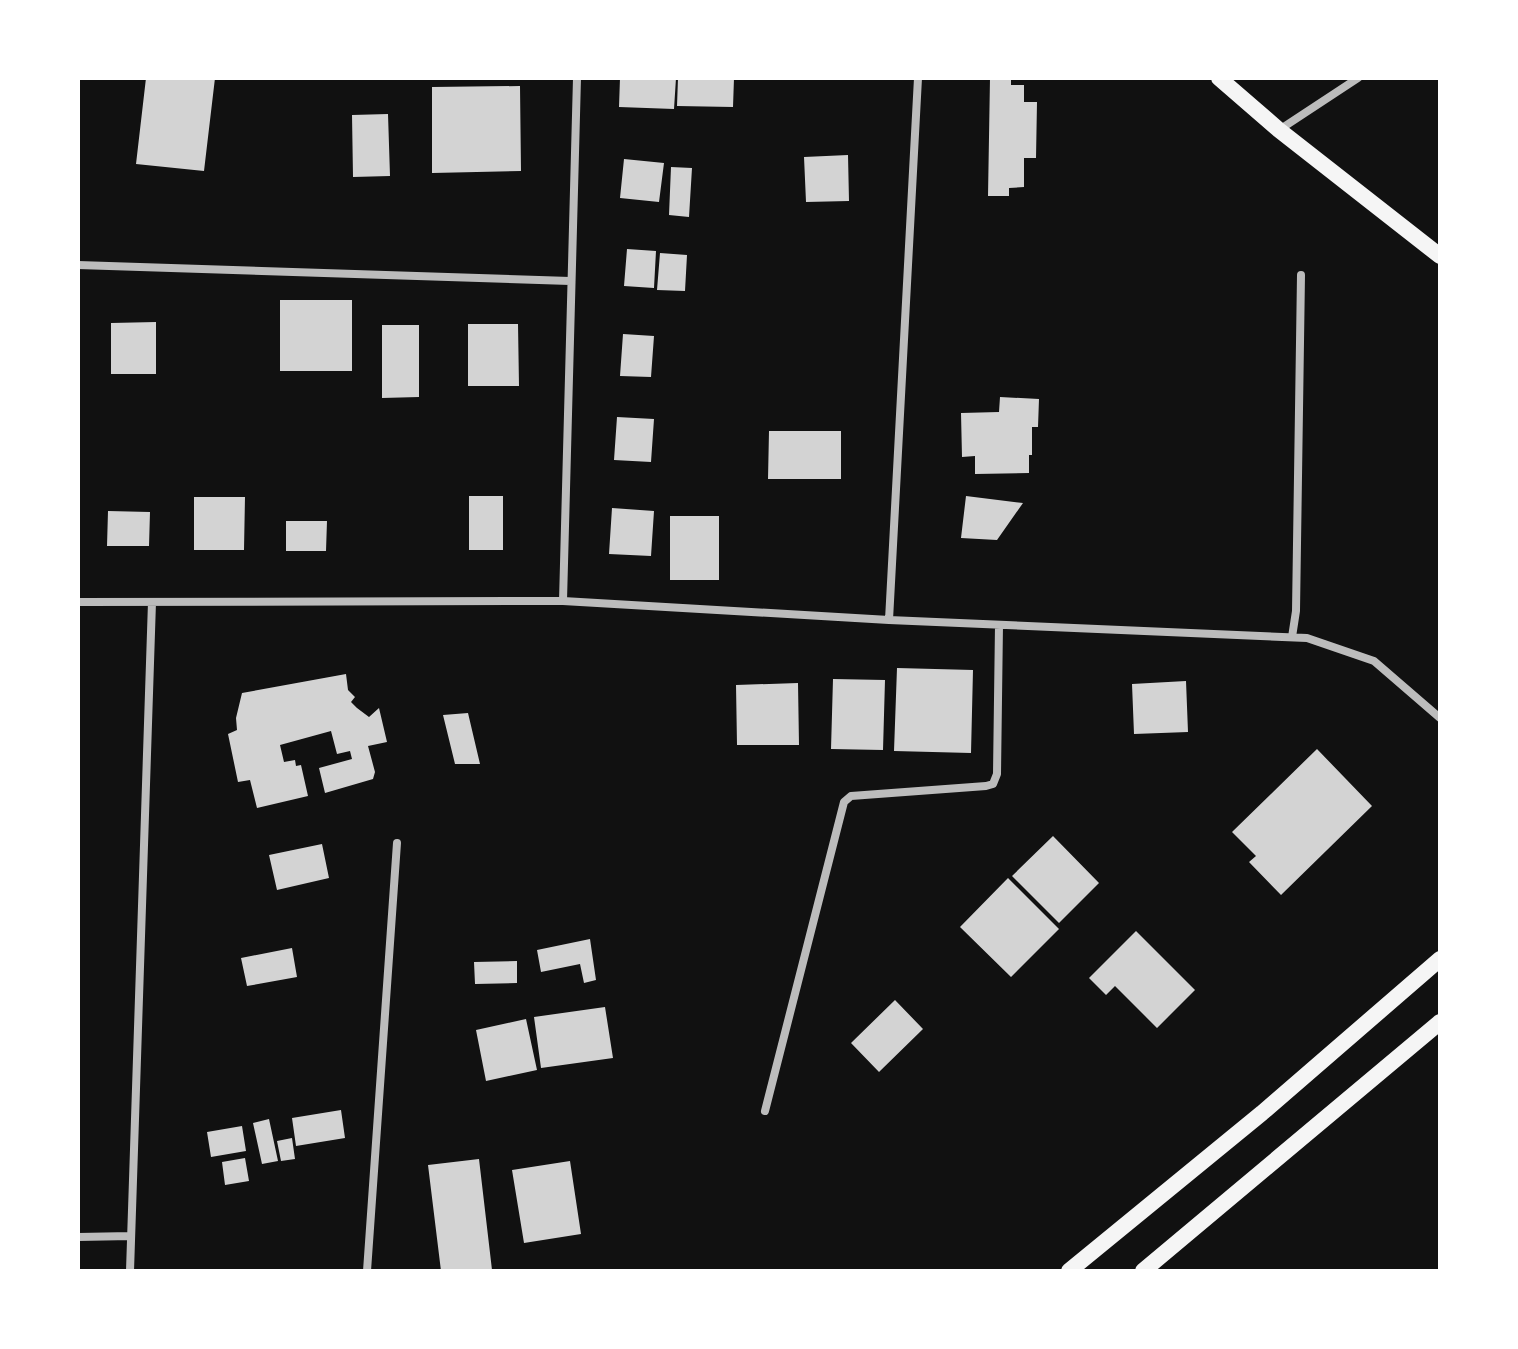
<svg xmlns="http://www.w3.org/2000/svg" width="1518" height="1349" font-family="Cabin,sans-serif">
<rect width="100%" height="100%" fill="#111"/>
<!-- building -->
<path fill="#d3d3d3" d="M 146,78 L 215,78 L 204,171 L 136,164 Z
M 620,78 L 676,78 L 674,109 L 619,107 Z
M 678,78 L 734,78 L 733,107 L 677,106 Z
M 990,78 L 1011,78 L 1011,85 L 1024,85 L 1024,102 L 1037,102 L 1036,158 L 1024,158 L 1024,187 L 1009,188 L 1009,196 L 988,196 Z
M 520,86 L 521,171 L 432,173 L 432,87 Z
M 388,114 L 390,176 L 353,177 L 352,115 Z
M 848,155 L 849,201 L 806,202 L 804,157 Z
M 624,159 L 664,163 L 659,202 L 620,198 Z
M 671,167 L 692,168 L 689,217 L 669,215 Z
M 627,249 L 656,251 L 654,288 L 624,286 Z
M 660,253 L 687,255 L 685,291 L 657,290 Z
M 280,300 L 352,300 L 352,371 L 280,371 Z
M 156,322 L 156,374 L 111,374 L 111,323 Z
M 468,324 L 518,324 L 519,386 L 468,386 Z
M 382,325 L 419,325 L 419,397 L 382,398 Z
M 623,334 L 654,336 L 651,377 L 620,376 Z
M 1000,397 L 1039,399 L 1038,427 L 1032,427 L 1032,455 L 1029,455 L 1029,473 L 975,474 L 975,456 L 962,457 L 961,413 L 999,412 Z
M 617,417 L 654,419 L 651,462 L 614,460 Z
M 769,431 L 841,431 L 841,479 L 768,479 Z
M 469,496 L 503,496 L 503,550 L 469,550 Z
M 966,496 L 1023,503 L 997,540 L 961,538 Z
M 194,497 L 245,497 L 244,550 L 194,550 Z
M 612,508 L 654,511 L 651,556 L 609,554 Z
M 108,511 L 150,512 L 149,546 L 107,546 Z
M 670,516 L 719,516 L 719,580 L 670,580 Z
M 286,521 L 327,521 L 326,551 L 286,551 Z
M 897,668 L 973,670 L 971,753 L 894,751 Z
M 346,674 L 348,690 L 355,697 L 351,702 L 357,708 L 369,717 L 379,708 L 387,742 L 368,746 L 375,772 L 373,779 L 325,793 L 319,768 L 352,759 L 350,751 L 337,754 L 331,731 L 280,745 L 284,762 L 295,760 L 296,766 L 301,765 L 308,796 L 257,808 L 250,780 L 238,782 L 228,734 L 237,730 L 236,718 L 242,693 Z
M 833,679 L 885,680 L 883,750 L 831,749 Z
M 1186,681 L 1188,732 L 1134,734 L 1132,684 Z
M 798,683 L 799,745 L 737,745 L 736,685 Z
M 468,713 L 480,764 L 455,764 L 443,715 Z
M 1317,749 L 1372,806 L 1281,895 L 1249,862 L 1256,856 L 1232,832 Z
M 1053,836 L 1099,883 L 1059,923 L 1012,876 Z
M 322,844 L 329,878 L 277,890 L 269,855 Z
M 1008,878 L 1059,929 L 1011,977 L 960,927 Z
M 1136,931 L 1195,990 L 1157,1028 L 1115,986 L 1106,995 L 1089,978 Z
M 590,939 L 596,980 L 584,983 L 580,964 L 541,972 L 537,950 Z
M 292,948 L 297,977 L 247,986 L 241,958 Z
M 517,961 L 517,983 L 475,984 L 474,962 Z
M 895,1000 L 923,1029 L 879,1072 L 851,1043 Z
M 605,1007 L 613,1058 L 541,1068 L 534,1017 Z
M 526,1019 L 537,1070 L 486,1081 L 476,1030 Z
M 341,1110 L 345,1138 L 296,1146 L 292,1118 Z
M 269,1119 L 278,1161 L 262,1164 L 253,1123 Z
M 242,1126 L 246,1151 L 211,1157 L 207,1132 Z
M 292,1138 L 295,1159 L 281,1161 L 277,1141 Z
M 245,1158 L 249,1181 L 225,1185 L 222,1162 Z
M 479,1159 L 492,1270 L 441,1271 L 428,1165 Z
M 570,1161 L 581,1234 L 524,1243 L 512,1170 Z"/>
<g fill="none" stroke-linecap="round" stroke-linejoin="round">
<!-- minor -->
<path stroke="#bcbcbc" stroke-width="8" d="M 1279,130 L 1358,78
M 78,265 L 570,281
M 563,601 L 577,78
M 78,602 L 563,601 L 889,620 L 1307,638 L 1374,661 L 1440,718
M 889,620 L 918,78
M 1292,637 L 1296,611 L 1301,275
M 765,1111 L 844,802 L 851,796 L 986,786 L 993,784 L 997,774 L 999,625
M 78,1237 L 131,1236
M 130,1271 L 152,602
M 367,1271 L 397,843"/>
<!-- secondary -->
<path stroke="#f5f5f5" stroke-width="16" d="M 1219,78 L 1279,130 L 1440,256
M 1069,1271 L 1262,1113 L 1440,959
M 1143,1271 L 1440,1022"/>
</g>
<!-- border -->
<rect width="1518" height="1349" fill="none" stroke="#ffffff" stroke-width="160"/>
</svg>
